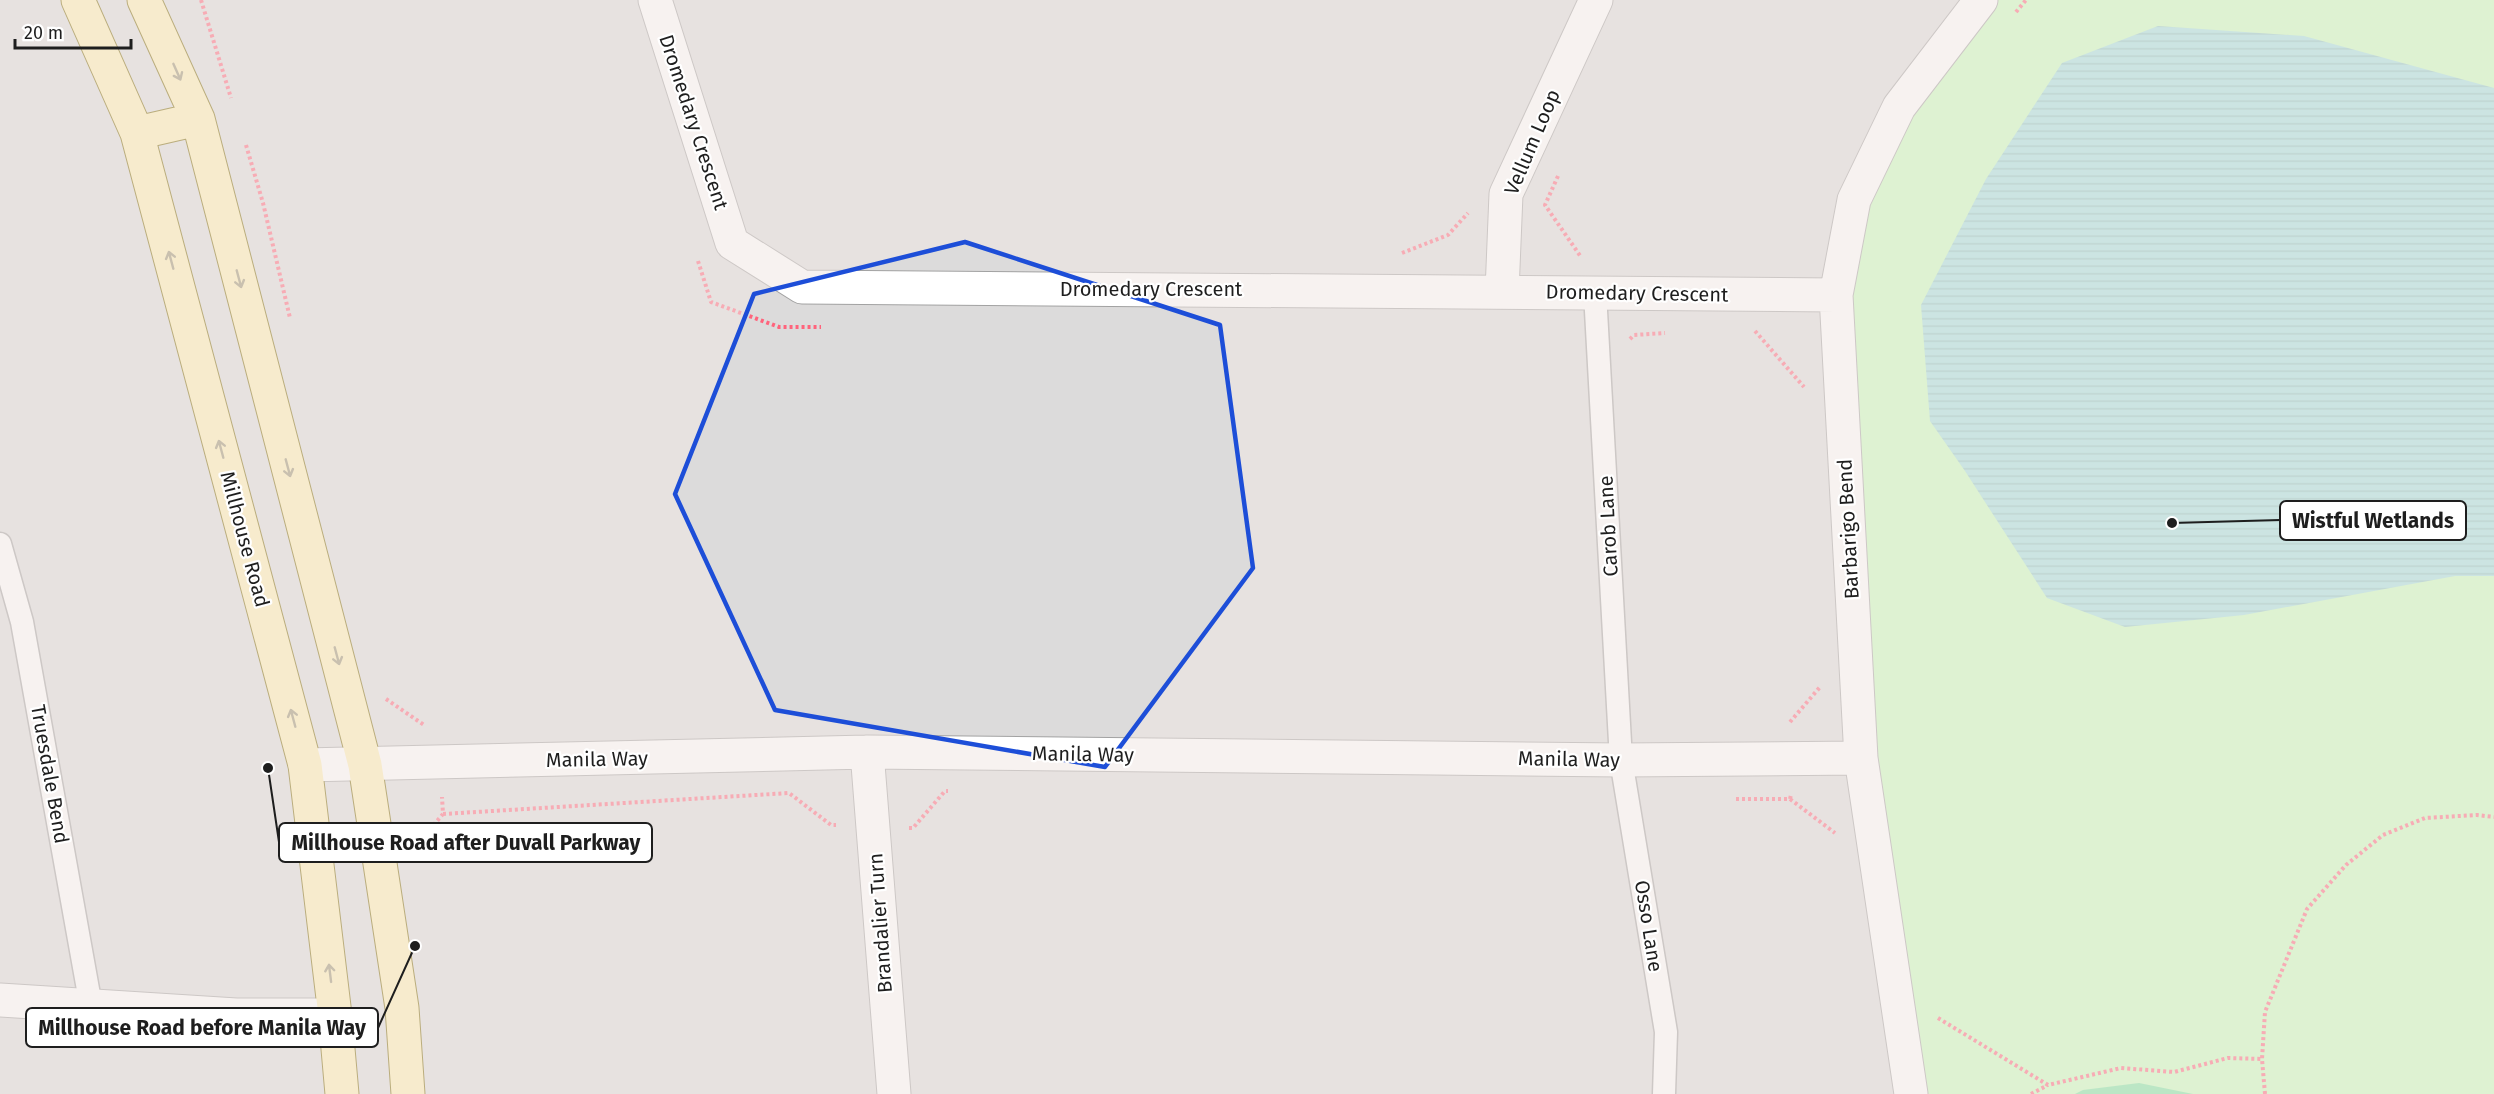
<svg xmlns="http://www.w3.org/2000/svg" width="2494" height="1094" font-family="'Fira Sans',sans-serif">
<defs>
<pattern id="water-rules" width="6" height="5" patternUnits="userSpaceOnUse" patternTransform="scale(1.5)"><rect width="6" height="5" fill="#9fe1df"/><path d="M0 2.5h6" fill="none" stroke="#88c1bf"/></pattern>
</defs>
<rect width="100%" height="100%" fill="#f0e8e3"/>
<!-- residential -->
<path fill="#dcdbdb" d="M 0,0 L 2494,0 L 2494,1094 L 0,1094 Z"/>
<!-- park -->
<path fill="#c7febc" d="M 1981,0 L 2494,0 L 2494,1094 L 1916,1094 L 1861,756 L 1838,290 L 1903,101 Z"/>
<!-- pitch -->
<path fill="#7ae5a0" d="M 2139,1083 L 2193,1094 L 2075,1094 L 2083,1090 Z"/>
<!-- water -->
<path fill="url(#water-rules)" d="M 2158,26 L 2304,36 L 2494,88 L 2494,576 L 2455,576 L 2244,615 L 2125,627 L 2047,598 L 1965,471 L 1930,421 L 1921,305 L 1986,179 L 2062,63 Z"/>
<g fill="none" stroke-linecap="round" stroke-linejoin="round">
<defs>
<path id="service" d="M 1595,293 L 1621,760 L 1666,1032 L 1664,1094
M 0,544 L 22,622 L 91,1006"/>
<path id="minor" d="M 655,0 L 732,243 L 802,287 L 1836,295
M 1502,292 L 1506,194 L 1596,0
M 867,752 L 894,1094
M 305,765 L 867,752 L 1621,760 L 1861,758
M 0,1000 L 236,1015 L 335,1015
M 1911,1094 L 1861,758 L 1836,295 L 1854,200 L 1899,107 L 1981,0"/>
<path id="secondary" d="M 78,0 L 137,133 L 305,765 L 335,1015 L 342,1094
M 144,0 L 198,119 L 365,765 L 402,1008 L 408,1094
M 137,133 L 198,119"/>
</defs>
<!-- service casing -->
<use href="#service" stroke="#a2a2a2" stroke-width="25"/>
<!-- minor casing -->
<use href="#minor" stroke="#a2a2a2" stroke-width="35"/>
<!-- secondary casing -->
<use href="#secondary" stroke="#796700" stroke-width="35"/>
<!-- path -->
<path stroke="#ff647c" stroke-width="4" stroke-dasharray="3 3" stroke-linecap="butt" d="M 201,0 L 231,98
M 2016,12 L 2026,0
M 246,145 L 263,203 L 290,318
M 1558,176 L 1545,205 L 1581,257
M 1402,253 L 1448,235 L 1468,213
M 698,261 L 711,302 L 779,327 L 821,327
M 1755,331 L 1804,387
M 1630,339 L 1634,335 L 1665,333
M 386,699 L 424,725
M 1790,722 L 1820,687
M 1736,799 L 1790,799 L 1791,795
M 1790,799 L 1835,833
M 443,814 L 789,793 L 831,825 L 836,825
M 909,828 L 913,828 L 945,791 L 948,791
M 414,848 L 443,814 L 442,797
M 1938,1018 L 2048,1085 L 2121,1068 L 2174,1072 L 2228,1058 L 2262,1059
M 2031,1094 L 2048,1085
M 2265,1094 L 2262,1059 L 2265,1012 L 2307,909 L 2346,865 L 2383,835 L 2425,818 L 2477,815 L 2494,817"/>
<!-- service -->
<use href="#service" stroke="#fff" stroke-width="22"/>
<!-- minor -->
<use href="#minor" stroke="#fff" stroke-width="33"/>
<!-- secondary -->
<use href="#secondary" stroke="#feefb2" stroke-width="33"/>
</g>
<!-- one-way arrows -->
<defs><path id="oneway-shaft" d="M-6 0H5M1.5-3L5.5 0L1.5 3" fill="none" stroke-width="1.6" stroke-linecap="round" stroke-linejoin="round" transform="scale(1.5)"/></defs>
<g stroke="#99916f">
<use href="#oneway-shaft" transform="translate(177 72) rotate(66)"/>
<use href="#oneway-shaft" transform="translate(171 260) rotate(-105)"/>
<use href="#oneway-shaft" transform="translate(239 279) rotate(75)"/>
<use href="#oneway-shaft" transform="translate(221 449) rotate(-105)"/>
<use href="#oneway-shaft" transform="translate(288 468) rotate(75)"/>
<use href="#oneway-shaft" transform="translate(337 656) rotate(75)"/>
<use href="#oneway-shaft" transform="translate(293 718) rotate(-105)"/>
<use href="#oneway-shaft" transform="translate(330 973) rotate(-97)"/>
</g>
<!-- marked area -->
<path d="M0 0H2494V1094H0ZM 965,242 L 1220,325 L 1253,568 L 1105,767 L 775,710 L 675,494 L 754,294 Z" fill="#f0e8e3" fill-opacity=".55" fill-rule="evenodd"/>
<path fill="none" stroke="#1d4ed8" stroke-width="4.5" stroke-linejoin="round" d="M 965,242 L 1220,325 L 1253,568 L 1105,767 L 775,710 L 675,494 L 754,294 Z"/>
<g text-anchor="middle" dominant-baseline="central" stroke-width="4.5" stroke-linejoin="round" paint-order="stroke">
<!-- street labels -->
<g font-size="20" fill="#1e1e1e" stroke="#fff">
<text transform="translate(694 122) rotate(72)">Dromedary Crescent</text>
<text transform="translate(1532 142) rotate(-67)">Vellum Loop</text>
<text x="1151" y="289">Dromedary Crescent</text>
<text transform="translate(1637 293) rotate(1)">Dromedary Crescent</text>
<text transform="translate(1608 526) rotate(-93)">Carob Lane</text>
<text transform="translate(1848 529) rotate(-93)">Barbarigo Bend</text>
<text transform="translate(245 539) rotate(75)">Millhouse Road</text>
<text transform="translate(1083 754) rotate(1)">Manila Way</text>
<text transform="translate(597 759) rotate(-1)">Manila Way</text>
<text transform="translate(1569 759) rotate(1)">Manila Way</text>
<text transform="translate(50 774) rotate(80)">Truesdale Bend</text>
<text transform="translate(880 923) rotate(-94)">Brandalier Turn</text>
<text transform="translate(1649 926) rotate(81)">Osso Lane</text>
</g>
</g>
<!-- callouts -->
<path fill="none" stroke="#1e1e1e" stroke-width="2" d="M2172 523L2280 520M268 768L279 842M415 946L378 1028"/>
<g fill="#1e1e1e" stroke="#fff" stroke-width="2">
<circle cx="2172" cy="523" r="6"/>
<circle cx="268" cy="768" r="6"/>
<circle cx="415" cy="946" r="6"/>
</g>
<g fill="#fff" stroke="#1e1e1e" stroke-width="2">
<rect x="2280" y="501" width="186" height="39" rx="6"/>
<rect x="279" y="823" width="373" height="39" rx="6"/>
<rect x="26" y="1008" width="352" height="39" rx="6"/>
</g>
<g font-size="21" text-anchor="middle" font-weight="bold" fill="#1e1e1e">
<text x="2373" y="528">Wistful Wetlands</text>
<text x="466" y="850">Millhouse Road after Duvall Parkway</text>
<text x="202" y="1035">Millhouse Road before Manila Way</text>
</g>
<!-- scale -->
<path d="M15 39v9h116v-9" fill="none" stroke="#1e1e1e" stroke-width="3"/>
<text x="24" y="39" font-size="18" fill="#1e1e1e" stroke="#ffffff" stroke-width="4.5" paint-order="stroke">20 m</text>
</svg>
